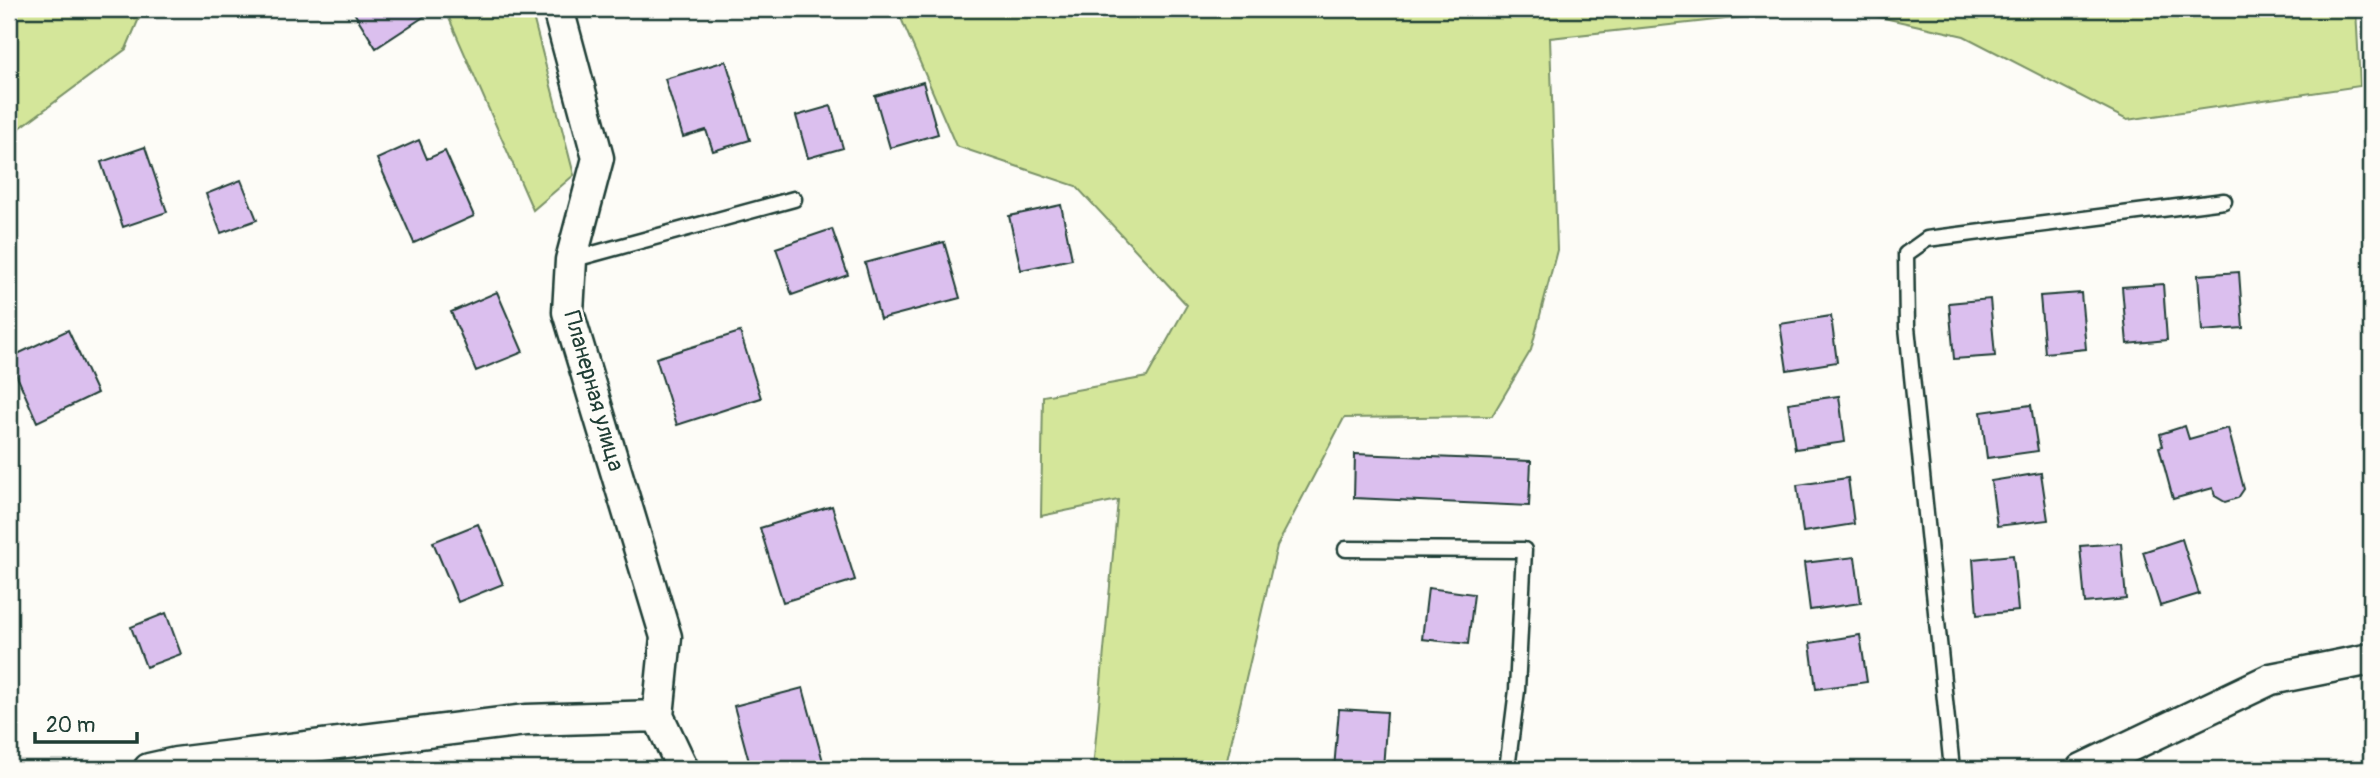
<svg xmlns="http://www.w3.org/2000/svg" width="2380" height="778" font-family="Pangolin,sans-serif">
<rect width="100%" height="100%" fill="#fdfcf7"/>
<filter id="ink" filterUnits="userSpaceOnUse"><feTurbulence type="fractalNoise" baseFrequency=".0143" numOctaves="2"/><feDisplacementMap in="SourceGraphic" scale="14" xChannelSelector="R" yChannelSelector="G"/><feConvolveMatrix kernelMatrix="1 2 1 2 8 2 1 2 1" color-interpolation-filters="sRGB"/></filter>
<g filter="url(#ink)">
<!-- green -->
<path fill="#d4e69a" stroke="#7a9267" stroke-width="2" d="M 9,9 L 143,9 L 126,49 L 9,136 Z
M 445,9 L 531,9 L 574,175 L 533,210 Z
M 897,9 L 1818,9 L 1550,38 L 1557,250 L 1531,350 L 1492,416 L 1344,418 L 1277,546 L 1225,769 L 1093,769 L 1118,500 L 1041,516 L 1043,396 L 1147,377 L 1187,305 L 1076,186 L 956,146 Z
M 1844,9 L 2356,9 L 2360,86 L 2127,120 L 1964,36 Z"/>
<!-- building -->
<path fill="#dbbfee" stroke="#1f3d34" stroke-width="2" d="M 357,9 L 425,9 L 428,14 L 376,48 L 353,11 Z
M 726,61 L 750,140 L 713,151 L 706,130 L 683,137 L 665,79 Z
M 923,82 L 938,134 L 890,148 L 875,96 Z
M 831,106 L 843,148 L 808,158 L 796,116 Z
M 419,140 L 427,159 L 445,151 L 474,216 L 414,243 L 377,159 Z
M 145,147 L 167,212 L 123,227 L 101,162 Z
M 241,180 L 257,220 L 221,233 L 206,194 Z
M 1061,205 L 1072,259 L 1021,270 L 1009,216 Z
M 832,229 L 848,275 L 792,295 L 776,248 Z
M 944,242 L 960,298 L 880,319 L 865,263 Z
M 2239,272 L 2243,328 L 2202,331 L 2198,275 Z
M 2163,284 L 2167,340 L 2127,344 L 2122,287 Z
M 497,292 L 523,352 L 476,371 L 451,312 Z
M 2081,293 L 2086,349 L 2045,353 L 2040,296 Z
M 1990,299 L 1995,356 L 1954,359 L 1949,303 Z
M 1831,316 L 1837,362 L 1787,370 L 1780,324 Z
M 68,330 L 97,393 L 37,422 L 9,358 Z
M 740,332 L 761,398 L 677,425 L 656,358 Z
M 1839,396 L 1845,442 L 1795,449 L 1788,403 Z
M 2031,405 L 2038,451 L 1987,458 L 1981,412 Z
M 2185,426 L 2189,439 L 2228,428 L 2244,489 L 2238,498 L 2225,502 L 2215,496 L 2213,488 L 2173,499 L 2159,447 L 2163,446 L 2160,434 Z
M 1355,454 L 1531,461 L 1529,506 L 1354,498 Z
M 2041,473 L 2048,520 L 1997,526 L 1991,481 Z
M 1848,478 L 1854,524 L 1803,532 L 1797,485 Z
M 832,506 L 855,580 L 783,602 L 760,528 Z
M 478,524 L 503,584 L 458,602 L 433,542 Z
M 2182,539 L 2199,594 L 2160,606 L 2143,552 Z
M 2121,543 L 2126,599 L 2085,603 L 2080,546 Z
M 2013,555 L 2018,611 L 1977,615 L 1973,559 Z
M 1855,557 L 1861,603 L 1810,610 L 1804,563 Z
M 1428,588 L 1474,594 L 1468,644 L 1422,639 Z
M 166,613 L 181,654 L 146,667 L 131,627 Z
M 1860,635 L 1867,682 L 1816,689 L 1810,643 Z
M 803,688 L 824,765 L 806,769 L 751,769 L 734,706 Z
M 1339,709 L 1387,712 L 1383,769 L 1334,769 Z"/>
<g fill="none" stroke-linecap="round" stroke-linejoin="round">
<defs>
<path id="lane" d="M 571,260 L 794,199
M 1346,549 L 1524,550 L 1517,690 L 1507,769
M 1952,769 L 1907,327 L 1906,254 L 1927,239 L 2224,201"/>
<path id="street" d="M 558,9 L 598,158 L 571,260 L 568,312 L 666,637 L 658,716 L 683,769
M 149,769 L 176,763 L 526,720 L 658,716
M 2082,769 L 2271,679 L 2371,659"/>
</defs>
<!-- lane casing -->
<use href="#lane" stroke="#1f3d34" stroke-width="19"/>
<!-- street casing -->
<use href="#street" stroke="#1f3d34" stroke-width="35"/>
<!-- lane -->
<use href="#lane" stroke="#fdfcf7" stroke-width="14"/>
<!-- street -->
<use href="#street" stroke="#fdfcf7" stroke-width="30"/>
</g>
</g>
<g text-anchor="middle" dominant-baseline="central" stroke-width="5" stroke-linejoin="round" paint-order="stroke">
<!-- street labels -->
<g font-size="23" fill="#1f3d34" stroke="#fdfcf7">
<text transform="translate(594 391) rotate(74)">Планерная улица</text>
</g>
</g>
<!-- margin -->
<rect width="2380" height="778" fill="none" stroke="#fdfcf7" stroke-width="35"/>
<rect x="18" y="18" width="2345" height="743" fill="none" stroke="#1f3d34" stroke-width="2.5" filter="url(#ink)"/>
<!-- scale -->
<path d="M35 732v10h102v-10" fill="none" stroke="#1f3d34" stroke-width="3.5"/>
<text x="46" y="732" font-size="21" fill="#1f3d34" stroke="#fdfcf7" stroke-width="5" paint-order="stroke">20 m</text>
</svg>
